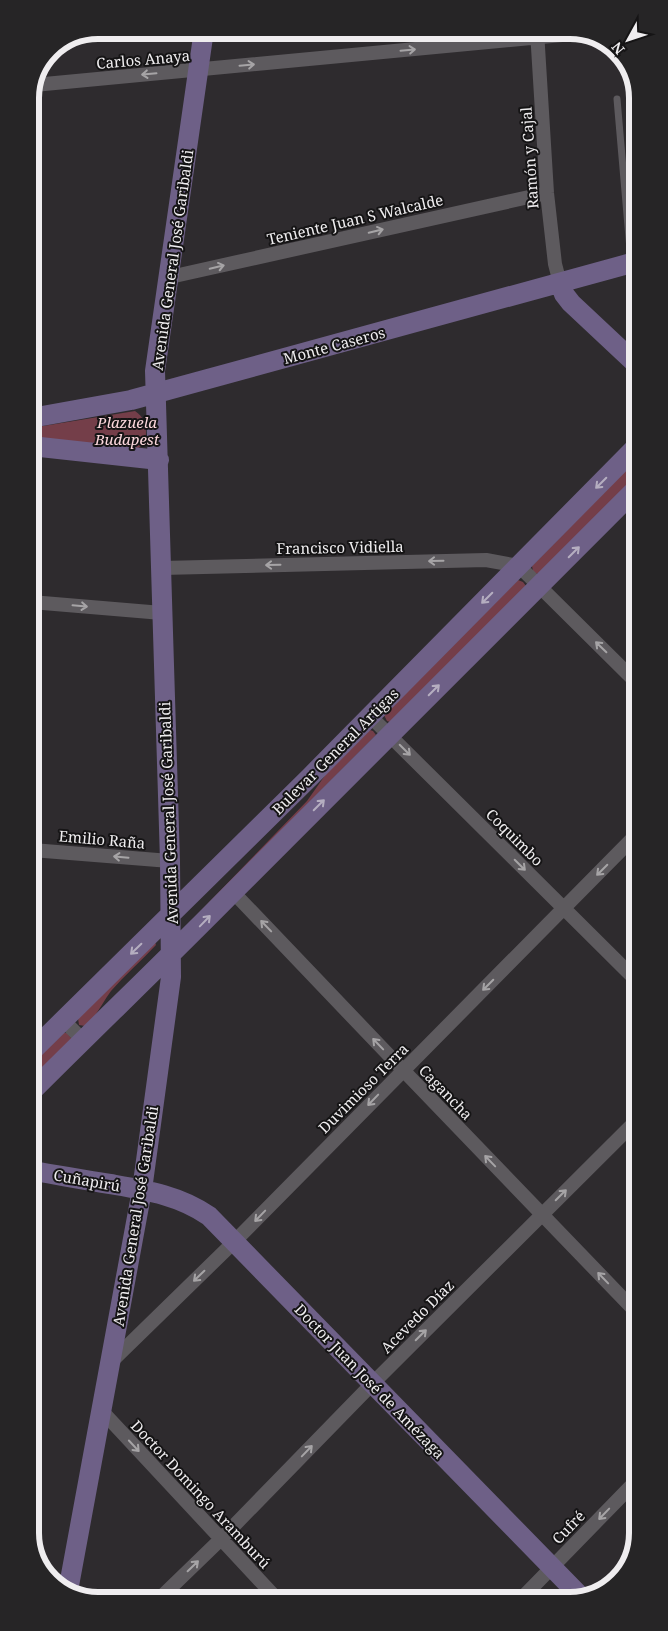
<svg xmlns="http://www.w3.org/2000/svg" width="668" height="1631" font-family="'Noto Serif',serif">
<rect width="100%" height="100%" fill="#2e2b2e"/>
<!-- green -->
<path fill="#743e49" d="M 135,411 C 147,419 147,430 145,443 L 137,449 L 31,437 L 31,428 Z
M 635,461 L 635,478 L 541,572 L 536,574 L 533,571 L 532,566 Z
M 518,580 L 523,582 L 526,586 L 390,722 L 387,721 L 384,715 Z
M 370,730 L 373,731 L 376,735 L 184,928 L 307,801 L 333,764 Z
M 155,942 L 156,945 C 141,961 125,975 111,991 C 102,1003 96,1018 85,1026 L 79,1025 L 78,1018 Z
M 64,1033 L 67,1033 L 72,1039 L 32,1081 L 32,1068 L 40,1056 Z"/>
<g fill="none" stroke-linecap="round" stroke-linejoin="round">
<!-- lane -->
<path stroke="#5d5a5e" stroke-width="7" d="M 617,99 L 631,261"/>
<!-- street -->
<path stroke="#5d5a5e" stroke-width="14" d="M 537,31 L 547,193 L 555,264 L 560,283
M 34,85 L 583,33
M 170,277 L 547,193
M 162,568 L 486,560 L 519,566 L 636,682
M 31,602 L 162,613
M 370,716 L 637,981
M 32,850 L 170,861
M 233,892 L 403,1070 L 637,1313
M 64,1021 L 83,1040
M 111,1362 L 234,1242 L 636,835
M 101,1410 L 278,1600
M 522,1598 L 638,1479
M 158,1600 L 221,1539 L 373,1383 L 637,1120"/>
<!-- secondary -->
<path stroke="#6e6087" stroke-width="20" d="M 560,283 L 564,294 L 571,303 L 635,363
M 31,418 L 131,400 L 635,262
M 31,446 L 159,460
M 32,1051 L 310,777 L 635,448
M 32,1091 C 99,1024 167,959 233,892 L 635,490
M 33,1171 C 58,1175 84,1180 110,1184 C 145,1190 179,1195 209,1216 L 582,1598
M 68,1591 L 142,1190 L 171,977 L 170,861 L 155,371 L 204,30"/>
</g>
<!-- one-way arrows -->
<defs><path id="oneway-shaft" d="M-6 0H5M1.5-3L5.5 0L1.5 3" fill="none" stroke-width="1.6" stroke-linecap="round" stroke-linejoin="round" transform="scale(1.25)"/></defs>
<g stroke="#a6a4a6">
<use href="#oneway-shaft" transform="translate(408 50) rotate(-5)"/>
<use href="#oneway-shaft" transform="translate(247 65) rotate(-5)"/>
<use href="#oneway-shaft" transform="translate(149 74) rotate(175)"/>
<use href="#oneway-shaft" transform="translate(376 231) rotate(-13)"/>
<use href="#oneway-shaft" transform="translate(217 267) rotate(-13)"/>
<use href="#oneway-shaft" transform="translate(436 561) rotate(179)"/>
<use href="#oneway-shaft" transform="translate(273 565) rotate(179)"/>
<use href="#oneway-shaft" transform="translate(80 606) rotate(5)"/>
<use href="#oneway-shaft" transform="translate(601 647) rotate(-136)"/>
<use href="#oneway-shaft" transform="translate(405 750) rotate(45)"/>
<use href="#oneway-shaft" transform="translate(121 857) rotate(-175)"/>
<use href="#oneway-shaft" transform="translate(520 865) rotate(45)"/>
<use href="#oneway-shaft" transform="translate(602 870) rotate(135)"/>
<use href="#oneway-shaft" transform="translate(266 926) rotate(-134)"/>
<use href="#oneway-shaft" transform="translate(488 985) rotate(135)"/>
<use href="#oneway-shaft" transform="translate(378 1044) rotate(-134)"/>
<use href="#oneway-shaft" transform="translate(373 1100) rotate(134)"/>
<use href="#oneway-shaft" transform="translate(490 1161) rotate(-134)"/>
<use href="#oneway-shaft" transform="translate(561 1195) rotate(-45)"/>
<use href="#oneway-shaft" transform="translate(260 1216) rotate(134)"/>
<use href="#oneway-shaft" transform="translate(199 1276) rotate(136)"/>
<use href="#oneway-shaft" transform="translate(603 1278) rotate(-134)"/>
<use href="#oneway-shaft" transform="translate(421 1335) rotate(-45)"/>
<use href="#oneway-shaft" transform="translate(134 1446) rotate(47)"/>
<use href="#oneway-shaft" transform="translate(307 1451) rotate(-46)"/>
<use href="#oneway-shaft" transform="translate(604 1514) rotate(134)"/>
<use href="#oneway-shaft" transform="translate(193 1566) rotate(-44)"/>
</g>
<g stroke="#b5aec0">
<use href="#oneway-shaft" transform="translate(601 483) rotate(135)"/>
<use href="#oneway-shaft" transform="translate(574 552) rotate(-45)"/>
<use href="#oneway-shaft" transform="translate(487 598) rotate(135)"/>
<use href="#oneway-shaft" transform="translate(434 690) rotate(-45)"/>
<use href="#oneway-shaft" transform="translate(319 805) rotate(-45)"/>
<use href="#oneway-shaft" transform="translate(205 921) rotate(-46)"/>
<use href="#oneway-shaft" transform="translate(136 949) rotate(136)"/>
</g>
<g text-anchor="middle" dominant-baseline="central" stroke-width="4" stroke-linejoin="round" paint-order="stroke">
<!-- street labels -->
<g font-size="15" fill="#efedef" stroke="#151415">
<text transform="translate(143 59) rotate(-5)">Carlos Anaya</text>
<text transform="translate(529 158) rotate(-94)">Ramón y Cajal</text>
<text transform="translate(355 219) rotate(-13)">Teniente Juan S Walcalde</text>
<text transform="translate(172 260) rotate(-82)">Avenida General José Garibaldi</text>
<text transform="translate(334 345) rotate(-15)">Monte Caseros</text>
<text transform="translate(340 547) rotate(-1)">Francisco Vidiella</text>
<text transform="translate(335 751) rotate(-45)">Bulevar General Artigas</text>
<text transform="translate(168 813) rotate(-92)">Avenida General José Garibaldi</text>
<text transform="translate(515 837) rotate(45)">Coquimbo</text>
<text transform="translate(102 839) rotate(5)">Emilio Raña</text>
<text transform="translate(363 1088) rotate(-45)">Duvimioso Terra</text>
<text transform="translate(446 1092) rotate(46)">Cagancha</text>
<text transform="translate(87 1180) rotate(10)">Cuñapirú</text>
<text transform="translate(135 1216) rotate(-81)">Avenida General José Garibaldi</text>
<text transform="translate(417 1316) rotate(-45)">Acevedo Díaz</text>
<text transform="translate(370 1381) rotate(46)">Doctor Juan José de Amézaga</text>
<text transform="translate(201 1494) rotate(47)">Doctor Domingo Aramburú</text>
<text transform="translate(568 1527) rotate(-46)">Cufré</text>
</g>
<!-- park labels -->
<g font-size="15" font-style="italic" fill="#fdd8dd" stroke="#151415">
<text x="127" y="422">Plazuela<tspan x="127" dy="17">Budapest</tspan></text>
</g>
</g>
<!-- crop -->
<path d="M0 0H668V1631H0ZM98 39H570A59 59 0 0 1 629 98V1533A59 59 0 0 1 570 1592H98A59 59 0 0 1 39 1533V98A59 59 0 0 1 98 39Z" fill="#262526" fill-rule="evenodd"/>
<path fill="none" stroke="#efedef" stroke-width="6" d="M98 39H570A59 59 0 0 1 629 98V1533A59 59 0 0 1 570 1592H98A59 59 0 0 1 39 1533V98A59 59 0 0 1 98 39Z"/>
<!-- north arrow -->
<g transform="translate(628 40) rotate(230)" stroke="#151415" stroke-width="4" paint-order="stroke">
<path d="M0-4L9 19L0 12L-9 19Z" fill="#efedef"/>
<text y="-8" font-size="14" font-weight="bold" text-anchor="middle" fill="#efedef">N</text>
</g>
</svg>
